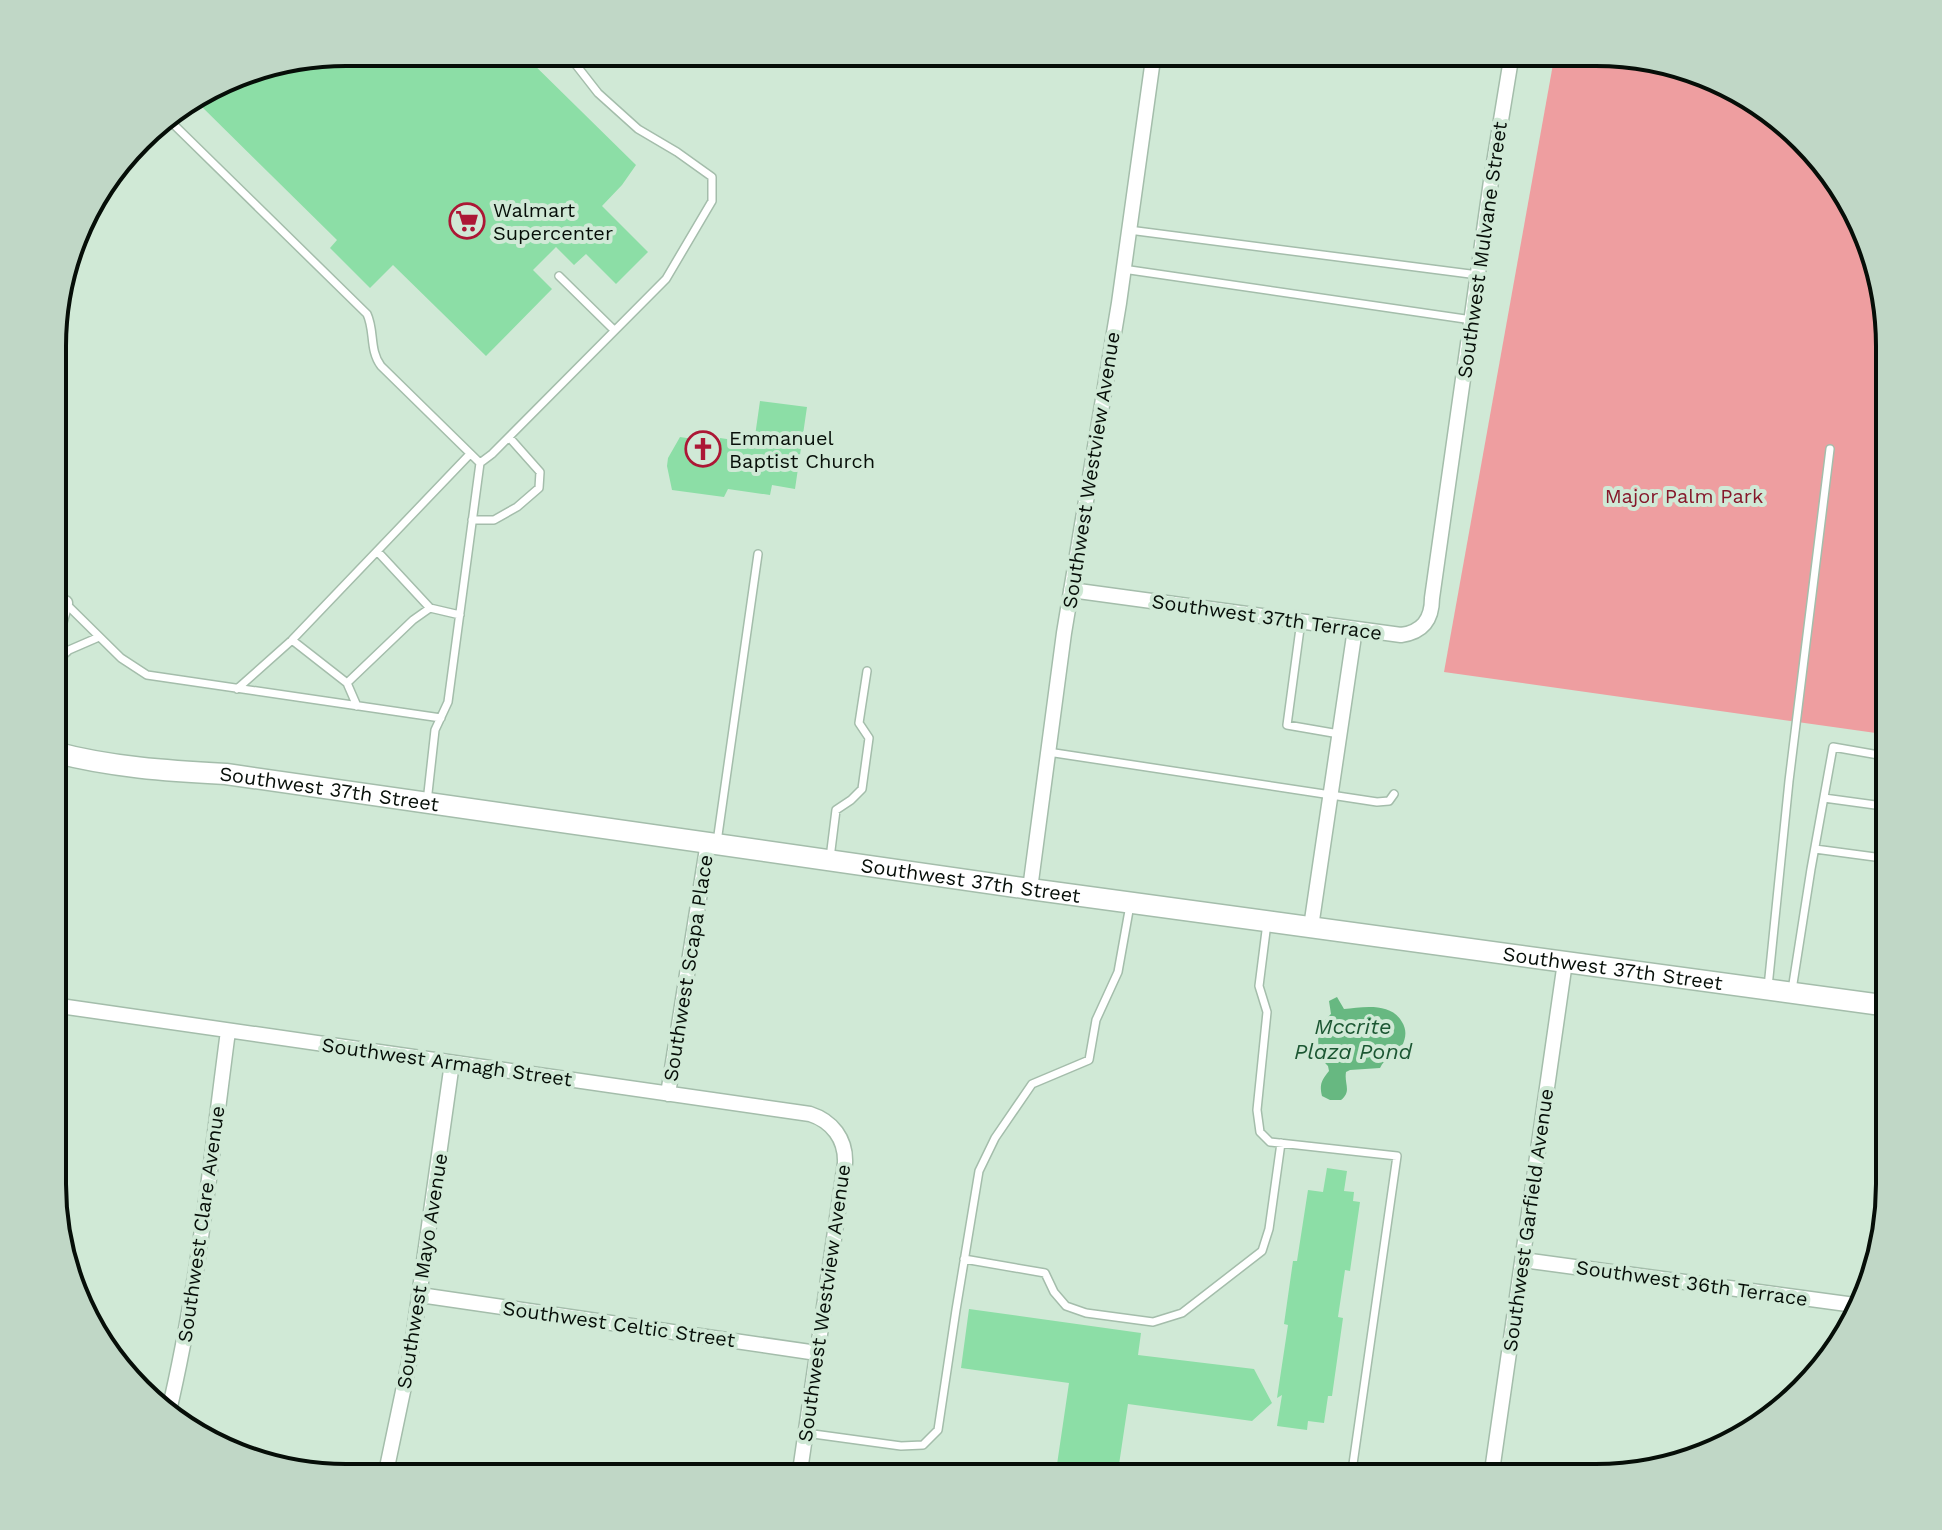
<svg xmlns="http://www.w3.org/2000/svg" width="1942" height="1530" font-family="'Work Sans',sans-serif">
<rect width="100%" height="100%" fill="#d0e9d6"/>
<!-- green -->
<path fill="#ee9ea0" d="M 1555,53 L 1615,53 L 1708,74 L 1790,125 L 1860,216 L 1890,345 L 1890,735 L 1444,672 Z"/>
<!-- water -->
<path fill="#67b881" d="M 1337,997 L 1344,1009 C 1363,1007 1391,1002 1402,1022 C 1407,1030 1406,1038 1402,1046 C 1396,1056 1385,1057 1380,1068 L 1350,1070 L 1346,1072 C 1344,1084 1352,1091 1341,1100 L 1330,1100 L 1322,1096 C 1319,1084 1322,1080 1329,1071 L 1328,1066 C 1318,1057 1315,1037 1322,1023 C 1323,1022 1330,1015 1331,1014 L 1329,1001 Z"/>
<!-- building -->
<path fill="#8cdea6" d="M 346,52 L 521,52 L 636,165 L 622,185 L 602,206 L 648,252 L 616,284 L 586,254 L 574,265 L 556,247 L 533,270 L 552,289 L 486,356 L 393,265 L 370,288 L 330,248 L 337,240 L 195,100 L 251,68 Z
M 760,401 L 807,407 L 795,489 L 772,485 L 770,495 L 728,489 L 724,497 L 672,490 L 667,466 L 668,458 L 680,437 L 720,443 L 720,438 L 754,443 Z
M 1327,1168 L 1347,1171 L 1344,1191 L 1354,1192 L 1353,1201 L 1360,1202 L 1350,1271 L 1345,1270 L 1338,1317 L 1343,1318 L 1332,1396 L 1328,1396 L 1324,1423 L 1308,1421 L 1307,1430 L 1277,1426 L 1282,1395 L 1277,1398 L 1288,1325 L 1284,1324 L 1293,1261 L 1297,1261 L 1308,1190 L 1323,1192 Z
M 969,1309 L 1141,1333 L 1138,1355 L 1254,1369 L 1272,1403 L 1252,1421 L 1128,1404 L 1117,1478 L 1055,1478 L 1069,1383 L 961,1368 Z"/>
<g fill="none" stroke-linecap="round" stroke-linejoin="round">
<defs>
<path id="service" d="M 166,117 L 367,314 C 375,331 369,350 381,366 L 480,463
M 1129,230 L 1478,275
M 1123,269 L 1472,320
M 559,276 L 614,330
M 472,520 L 494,520 L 517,507 L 539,488 L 540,472 L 509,437
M 378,552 L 430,608 L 460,615
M 54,592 L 121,658 L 147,675 L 441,718
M 1301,621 L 1287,725 L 1339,734
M 292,640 L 347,683 L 357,706
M 57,661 L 69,650 L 99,637
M 347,683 L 413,620 L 430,608
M 237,689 L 292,640 L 470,454
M 1048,752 L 1377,802 L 1389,801 L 1394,794
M 1824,798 L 1890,807
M 427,802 L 435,730 L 448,702 L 480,463 L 492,454 L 666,279 L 712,201 L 712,177 L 677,152 L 638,129 L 598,93 L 566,52
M 717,842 L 758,554
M 1815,849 L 1890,859
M 830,858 L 836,810 L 851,800 L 862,789 L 869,738 L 859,723 L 867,671
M 1267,923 L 1259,986 L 1267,1012 L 1257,1110 L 1260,1132 L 1270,1142 L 1397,1156 L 1351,1478
M 1768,987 L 1789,781 L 1830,449
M 1792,990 L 1811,869 L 1833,747 L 1890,757
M 964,1259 L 1045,1273 L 1054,1292 L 1066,1306 L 1086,1313 L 1153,1322 L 1182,1313 L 1262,1251 L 1269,1229 L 1281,1143
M 806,1433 L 901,1446 L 923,1445 L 938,1430 L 956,1310 L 979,1171 L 995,1138 L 1032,1084 L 1089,1060 L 1096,1020 L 1118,972 L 1130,905
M 1156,1478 L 1157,1469 L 1225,1478"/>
<path id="minor" d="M 1071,590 L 1401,635 C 1422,632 1432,620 1432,598 L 1491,181 L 1512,53
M 54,661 L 59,624 L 65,603
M 1030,889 L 1064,633 L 1119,303 L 1154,52
M 1311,927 L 1355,629
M 53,1005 L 810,1114 C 832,1121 846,1139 845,1163 L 799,1478
M 668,1094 L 708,842
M 1523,1260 L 1862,1306
M 420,1295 L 817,1353
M 168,1415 C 198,1289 211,1160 228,1031
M 385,1477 L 411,1353 L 452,1063
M 1491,1478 L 1565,962"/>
<g id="secondary">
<path id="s1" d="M 54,752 C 109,767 168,771 226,774 L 1030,889 L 1889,1006"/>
</g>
</defs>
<!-- service casing -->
<use href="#service" stroke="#a4bdab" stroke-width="10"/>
<!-- minor casing -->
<use href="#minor" stroke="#a4bdab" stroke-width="17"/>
<!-- secondary casing -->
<use href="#secondary" stroke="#a4bdab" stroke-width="23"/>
<!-- service -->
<use href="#service" stroke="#fff" stroke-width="7"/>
<!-- minor -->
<use href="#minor" stroke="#fff" stroke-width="14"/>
<!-- secondary -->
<use href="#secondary" stroke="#fff" stroke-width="20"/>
</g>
<!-- icons -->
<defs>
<symbol id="supermarket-ring" viewBox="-11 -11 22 22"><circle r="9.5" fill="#d0e9d6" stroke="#ac1735" stroke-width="1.5"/><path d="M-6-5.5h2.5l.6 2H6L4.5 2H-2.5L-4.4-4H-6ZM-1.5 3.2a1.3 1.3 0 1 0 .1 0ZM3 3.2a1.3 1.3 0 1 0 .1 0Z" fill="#ac1735"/></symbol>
<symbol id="church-ring" viewBox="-11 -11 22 22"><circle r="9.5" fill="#d0e9d6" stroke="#ac1735" stroke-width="1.5"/><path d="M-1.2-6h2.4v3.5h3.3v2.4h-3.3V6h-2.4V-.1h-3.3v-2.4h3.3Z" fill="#ac1735"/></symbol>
</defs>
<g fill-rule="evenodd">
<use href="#supermarket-ring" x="447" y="201" width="40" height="40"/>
<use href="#church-ring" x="683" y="429" width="40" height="40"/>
</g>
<g text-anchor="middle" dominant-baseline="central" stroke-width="8" stroke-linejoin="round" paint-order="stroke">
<!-- poi labels -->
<g font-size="20" fill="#060e08" stroke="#d0e9d6" text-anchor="start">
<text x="493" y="210">Walmart<tspan x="493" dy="23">Supercenter</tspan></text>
<text x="729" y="438">Emmanuel<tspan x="729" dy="23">Baptist Church</tspan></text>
</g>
<!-- street labels -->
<g font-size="20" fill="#060e08" stroke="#d0e9d6">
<text transform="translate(1482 250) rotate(-82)">Southwest Mulvane Street</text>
<text transform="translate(1091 470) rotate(-81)">Southwest Westview Avenue</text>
<text transform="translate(1267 617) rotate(8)">Southwest 37th Terrace</text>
<text stroke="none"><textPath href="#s1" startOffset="278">Southwest 37th Street</textPath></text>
<text stroke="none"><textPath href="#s1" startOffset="926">Southwest 37th Street</textPath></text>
<text transform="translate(688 968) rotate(-81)">Southwest Scapa Place</text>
<text stroke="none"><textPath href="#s1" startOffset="1574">Southwest 37th Street</textPath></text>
<text transform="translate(447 1062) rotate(8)">Southwest Armagh Street</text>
<text transform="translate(1528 1220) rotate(-82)">Southwest Garfield Avenue</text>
<text transform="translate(201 1224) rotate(-82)">Southwest Clare Avenue</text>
<text transform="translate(422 1271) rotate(-81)">Southwest Mayo Avenue</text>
<text transform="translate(1692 1283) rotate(8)">Southwest 36th Terrace</text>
<text transform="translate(824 1303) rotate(-82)">Southwest Westview Avenue</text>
<text transform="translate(619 1324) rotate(8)">Southwest Celtic Street</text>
</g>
<!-- park labels -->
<g font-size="20" fill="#86182b" stroke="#d0e9d6">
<text x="1684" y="496">Major Palm Park</text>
</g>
<!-- water labels -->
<g font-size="22" font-style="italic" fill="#1c5733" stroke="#d0e9d6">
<text x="1353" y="1026">Mccrite<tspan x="1353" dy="25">Plaza Pond</tspan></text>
</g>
</g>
<!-- crop -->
<path d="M0 0H1942V1530H0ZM346 66H1596A280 280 0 0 1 1876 346V1184A280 280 0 0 1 1596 1464H346A280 280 0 0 1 66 1184V346A280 280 0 0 1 346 66Z" fill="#c0d7c6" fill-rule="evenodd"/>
<path fill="none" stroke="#060e08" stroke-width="4" d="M346 66H1596A280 280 0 0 1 1876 346V1184A280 280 0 0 1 1596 1464H346A280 280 0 0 1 66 1184V346A280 280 0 0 1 346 66Z"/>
</svg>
